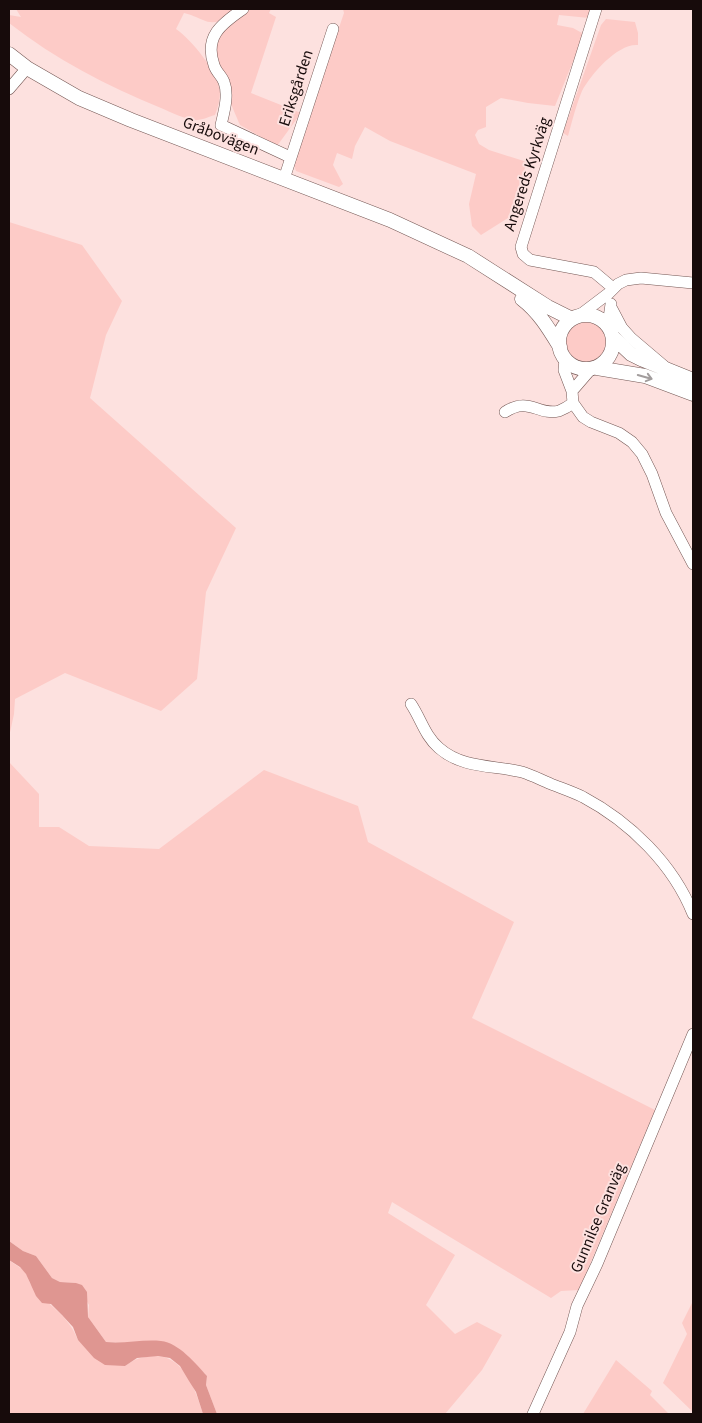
<svg xmlns="http://www.w3.org/2000/svg" width="702" height="1423" font-family="'Source Sans 3',sans-serif">
<rect width="100%" height="100%" fill="#fde1df"/>
<!-- green -->
<path fill="#fdcbc7" d="M 16,9 L 240,9 C 229,16 217,27 203,20 C 196,17 192,15 184,13 L 176,29 C 192,40 218,72 220,92 C 220,100 218,107 215,115 C 210,116 203,120 197,120 C 189,121 170,112 161,108 C 107,86 55,59 9,23 L 9,15 L 21,17 Z
M 250,9 L 271,9 L 269,13 L 276,17 L 251,93 L 301,113 L 277,146 L 240,125 C 232,106 211,60 217,42 C 221,28 240,17 250,9 Z
M 343,9 L 591,9 L 589,18 L 559,15 L 557,25 L 573,28 L 582,33 L 582,39 L 555,106 L 528,103 L 501,98 L 486,107 L 486,127 L 478,130 L 475,135 L 479,144 L 489,150 L 527,162 L 508,218 L 481,235 L 472,226 L 469,204 L 476,174 L 390,141 L 365,127 L 355,146 L 352,159 L 337,153 L 333,165 L 343,184 L 339,187 L 296,171 L 293,163 L 344,13 Z
M 606,19 L 635,22 L 638,33 L 638,45 C 618,43 591,74 582,91 C 576,105 572,122 568,136 L 563,133 L 601,25 Z
M 9,222 L 82,245 L 122,301 L 106,335 L 90,398 L 236,528 L 206,592 L 197,679 L 161,711 L 65,673 L 15,699 L 14,714 L 9,737 Z
M566 342a21 21 0 1 1 42 0a21 21 0 1 1-42 0Z
M 9,762 L 39,794 L 39,827 L 59,827 L 89,846 L 159,849 L 264,770 L 358,806 L 368,842 L 514,922 L 472,1018 L 655,1110 L 579,1290 L 561,1291 L 551,1298 L 392,1202 L 388,1213 L 455,1255 L 426,1305 L 455,1334 L 477,1322 L 502,1335 L 482,1370 L 445,1414 L 217,1414 L 206,1385 L 207,1376 L 187,1356 L 173,1345 L 106,1342 L 88,1317 L 89,1305 L 76,1283 L 60,1282 L 52,1278 L 36,1256 L 23,1251 L 9,1241 Z
M 9,1260 C 15,1265 23,1268 27,1275 C 29,1279 29,1283 32,1286 C 49,1307 67,1313 78,1340 L 125,1366 C 137,1358 139,1358 153,1356 C 184,1354 196,1391 203,1414 L 9,1414 Z
M 693,1301 L 693,1412 L 663,1383 L 687,1334 L 682,1323 Z
M 616,1360 L 652,1391 L 650,1395 L 669,1414 L 583,1414 Z"/>
<!-- water -->
<path fill="#df9691" d="M 9,1241 L 23,1251 L 36,1256 L 52,1278 L 60,1282 L 76,1283 L 82,1285 L 87,1292 L 88,1317 L 106,1342 C 124,1344 143,1339 161,1341 C 179,1343 195,1363 207,1376 L 206,1385 L 217,1414 L 203,1414 L 196,1392 L 189,1381 L 180,1366 L 170,1358 L 158,1356 L 137,1358 L 125,1366 L 105,1365 L 94,1358 L 78,1340 L 73,1327 L 62,1315 L 51,1304 L 42,1303 L 36,1296 L 26,1274 L 20,1267 L 9,1260 Z"/>
<g fill="none" stroke-linecap="round" stroke-linejoin="round">
<defs>
<path id="minor" d="M 243,9 C 221,24 204,37 214,65 C 216,72 222,76 224,82 C 229,95 224,112 221,125 L 290,157
M 596,9 L 521,247 L 523,254 L 530,260 L 594,272 L 613,288
M 9,89 L 27,68
M 284,179 L 333,29
M 612,309 L 622,328 L 631,338 L 664,366
M 580,315 L 609,293 L 618,284 L 626,280 L 641,278 L 693,283
M 608,325 L 611,304
M 565,359 L 564,370 L 572,391 L 573,403 L 583,417 L 591,422 L 619,433 L 632,442 L 642,454 L 652,474 L 666,513 L 693,564
M 572,391 L 591,369
M 505,412 C 529,396 538,416 559,411 C 564,409 569,406 573,403
M 411,704 C 421,719 425,736 439,748 C 463,769 494,765 522,772 C 532,775 541,780 551,784 C 561,788 573,792 583,797 C 630,822 673,864 693,914
M 533,1414 L 570,1332 L 577,1306 L 597,1264 L 693,1034"/>
<path id="major" d="M 9,54 L 27,68 L 79,98 L 131,120 L 390,220 L 468,256 L 548,307 L 572,319
M 522,299 C 539,312 549,329 560,347
M559 342a27 27 0 1 1 54 0a27 27 0 1 1-54 0Z
M 614,338 L 631,354 L 641,359 L 693,380
M 597,368 L 645,376 L 693,394"/>
</defs>
<!-- minor casing -->
<use href="#minor" stroke="#745754" stroke-width="12"/>
<!-- major casing -->
<use href="#major" stroke="#745754" stroke-width="15"/>
<!-- minor -->
<use href="#minor" stroke="#fff" stroke-width="11"/>
<!-- major -->
<use href="#major" stroke="#fff" stroke-width="14"/>
</g>
<!-- one-way arrows -->
<defs><path id="oneway-shaft" d="M-6 0H5M1.5-3L5.5 0L1.5 3" fill="none" stroke-width="1.6" stroke-linecap="round" stroke-linejoin="round" transform="scale(1.25)"/></defs>
<use stroke="#a29d9d" href="#oneway-shaft" transform="translate(645 377) rotate(16)"/>
<g text-anchor="middle" dominant-baseline="central" stroke-width="4" stroke-linejoin="round" paint-order="stroke">
<!-- street labels -->
<g font-size="16" fill="#170b0b" stroke="#fde1df">
<text transform="translate(296 88) rotate(-72)">Eriksgården</text>
<text transform="translate(221 136) rotate(21)">Gråbovägen</text>
<text transform="translate(527 174) rotate(-72)">Angereds Kyrkväg</text>
<text transform="translate(598 1218) rotate(-67)">Gunnilse Granväg</text>
</g>
</g>
<!-- border -->
<rect width="702" height="1423" fill="none" stroke="#170b0b" stroke-width="20"/>
</svg>
